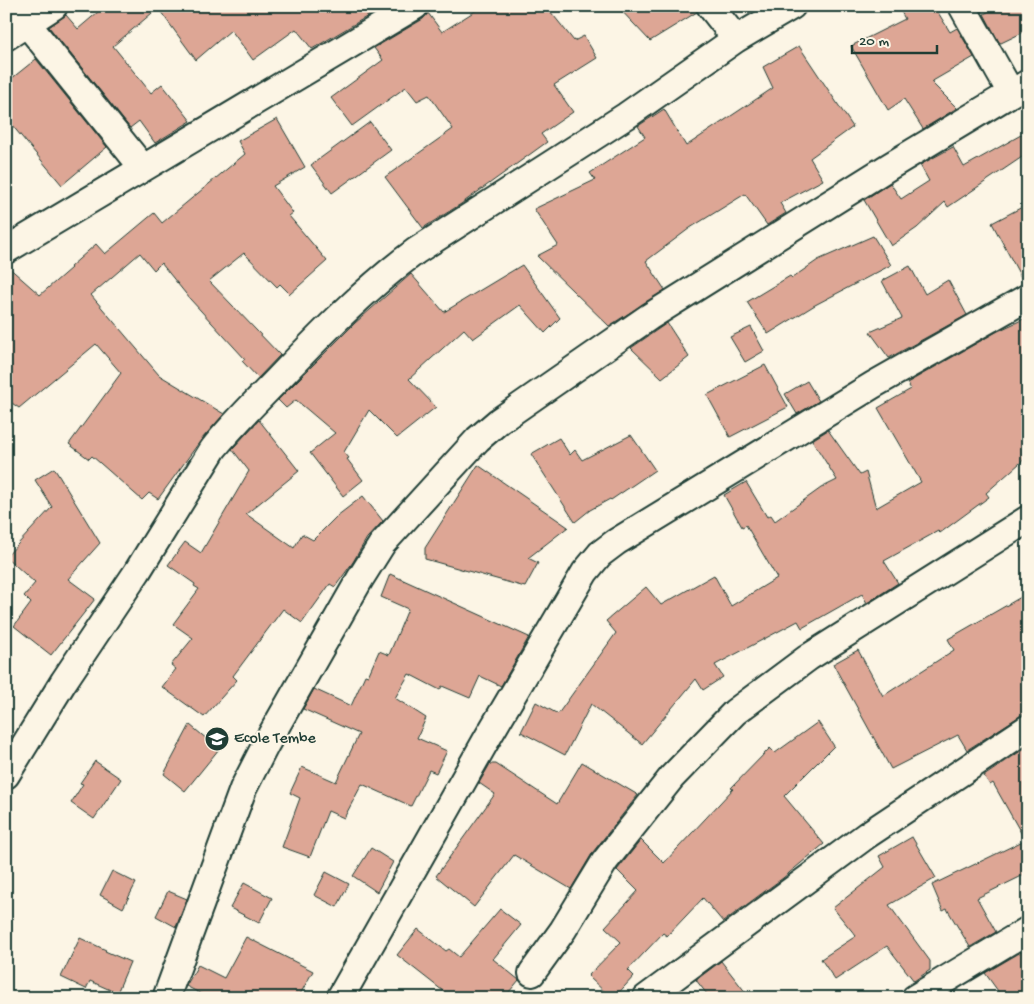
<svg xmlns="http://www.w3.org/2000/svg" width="1034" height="1004" font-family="'Gochi Hand',sans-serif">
<rect width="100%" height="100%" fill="#fcf5e5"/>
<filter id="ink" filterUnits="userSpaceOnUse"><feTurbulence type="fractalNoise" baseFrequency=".02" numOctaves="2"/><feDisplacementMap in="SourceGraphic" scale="10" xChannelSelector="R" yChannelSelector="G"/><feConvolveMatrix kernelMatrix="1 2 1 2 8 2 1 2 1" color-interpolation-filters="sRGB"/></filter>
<g filter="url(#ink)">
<!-- building -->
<path fill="#dda695" stroke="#1f3d34" d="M 105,6 L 385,6 L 312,49 L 296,29 L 253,60 L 231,30 L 196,60 L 158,8 L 113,46 L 151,93 L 162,84 L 191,121 L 155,143 L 139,121 L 130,128 L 49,27 L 66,15 L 78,29 Z
M 483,6 L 546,6 L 574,41 L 584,36 L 597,58 L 554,85 L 573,112 L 541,134 L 547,142 L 461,204 L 423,228 L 385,177 L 453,129 L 429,95 L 417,101 L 406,87 L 352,126 L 331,98 L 383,60 L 374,48 L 423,19 L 428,13 L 442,32 Z
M 617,6 L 695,6 L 697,12 L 650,41 Z
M 898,6 L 934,6 L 950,32 L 957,28 L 974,57 L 931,82 L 957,108 L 923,129 L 904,99 L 888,110 L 851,46 L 905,19 Z
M 998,6 L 1028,6 L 1028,30 L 1001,43 L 999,42 L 984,14 Z
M 799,46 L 853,127 L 810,158 L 823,180 L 780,203 L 786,213 L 767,225 L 745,194 L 690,228 L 646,261 L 665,290 L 609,326 L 537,256 L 558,245 L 534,209 L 595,180 L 590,173 L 645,137 L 638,126 L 664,109 L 686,146 L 773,88 L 763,67 Z
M 36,59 L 107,147 L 62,185 L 6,118 L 6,83 Z
M 277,119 L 305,167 L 273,186 L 293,213 L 289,216 L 327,261 L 290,294 L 280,284 L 277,287 L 244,253 L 209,281 L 280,355 L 258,378 L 242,361 L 245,359 L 190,299 L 161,263 L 154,270 L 140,253 L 91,295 L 159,375 L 224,414 L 201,440 L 158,499 L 149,493 L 142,500 L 92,456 L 89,459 L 69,444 L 121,373 L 96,344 L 19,408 L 6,399 L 6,265 L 40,295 L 71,268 L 70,267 L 96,244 L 105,254 L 154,213 L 162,223 L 245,154 L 238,141 Z
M 370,122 L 391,150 L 332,193 L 311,165 Z
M 1028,131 L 1028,153 L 948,207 L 945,202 L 917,228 L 891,246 L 864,200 L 890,183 L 901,199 L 929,181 L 920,165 L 953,147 L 964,167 Z
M 1028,204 L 1028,282 L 1024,283 L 992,223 Z
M 873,236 L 891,265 L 815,305 L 768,334 L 747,302 L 790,276 L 792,278 L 818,260 Z
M 522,265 L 560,318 L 545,333 L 520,305 L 473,339 L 464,329 L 409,379 L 436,407 L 397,438 L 369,410 L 344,452 L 349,458 L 347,459 L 363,480 L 343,496 L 310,453 L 335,433 L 296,400 L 286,408 L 278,400 L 355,323 L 411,274 L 444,312 Z
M 910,266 L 925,294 L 948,280 L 967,315 L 889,358 L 870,332 L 902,318 L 882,281 Z
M 1028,317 L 1028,456 L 986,493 L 989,497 L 940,533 L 938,531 L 884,561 L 898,583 L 867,603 L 862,594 L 802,628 L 798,621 L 715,665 L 723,677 L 703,690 L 696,679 L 642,744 L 591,704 L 565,755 L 521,732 L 536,702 L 558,714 L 616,633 L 606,621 L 646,587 L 661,605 L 714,575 L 731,606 L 777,578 L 746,525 L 742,527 L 724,495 L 746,482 L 767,517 L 771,515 L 775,521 L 821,488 L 837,480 L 812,440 L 828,430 L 860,475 L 866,472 L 876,508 L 921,482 L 878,408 L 911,389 L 907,383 L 998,331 Z
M 667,323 L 689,357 L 662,378 L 631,348 Z
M 751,327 L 764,351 L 745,362 L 730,337 Z
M 765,365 L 788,407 L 730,437 L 707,395 Z
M 807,381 L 819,401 L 797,414 L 785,394 Z
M 259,420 L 299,471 L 246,514 L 294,548 L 302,534 L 313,540 L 337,516 L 363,496 L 383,521 L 367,538 L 353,562 L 335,587 L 330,584 L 302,623 L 283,609 L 233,676 L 237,680 L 204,717 L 162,687 L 176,669 L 171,665 L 193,638 L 173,624 L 199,589 L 194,586 L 195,584 L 168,565 L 185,542 L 201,553 L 249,471 L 232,449 Z
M 631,435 L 655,470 L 611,500 L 610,499 L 590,510 L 575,522 L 531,454 L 559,438 L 570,455 L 575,450 L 582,460 Z
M 478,465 L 568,527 L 528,558 L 538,563 L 525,587 L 425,559 L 425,548 Z
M 54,468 L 100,543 L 68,579 L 95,599 L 51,655 L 14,626 L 31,603 L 24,596 L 35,583 L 6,557 L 52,507 L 35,480 Z
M 390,574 L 529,637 L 501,686 L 480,676 L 470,698 L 442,686 L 440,690 L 409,674 L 395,698 L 426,718 L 417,738 L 447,751 L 436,773 L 429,770 L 411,806 L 362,784 L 344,818 L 328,811 L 310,857 L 282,847 L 300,798 L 290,793 L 302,767 L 336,782 L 359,734 L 303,709 L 314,689 L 351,706 L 365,675 L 368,676 L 379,651 L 389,655 L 408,609 L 381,597 Z
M 1028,593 L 1028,713 L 1020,716 L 967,750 L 958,735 L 891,769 L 833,664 L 858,650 L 883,696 L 954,650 L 948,639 Z
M 818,722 L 834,746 L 784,796 L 824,844 L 783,878 L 723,922 L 703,898 L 667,936 L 663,933 L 628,970 L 634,976 L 614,998 L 611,998 L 588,976 L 621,942 L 605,927 L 638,891 L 617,870 L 641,840 L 664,863 L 733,789 L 731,788 L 770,748 L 775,753 Z
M 190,725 L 219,749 L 185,791 L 164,774 Z
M 1028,746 L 1028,873 L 977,898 L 996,932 L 970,947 L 947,909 L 943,911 L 932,885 L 1025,840 L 993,783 L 990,785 L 984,776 Z
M 95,761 L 121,779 L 94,819 L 71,803 L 83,784 L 80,783 Z
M 582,762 L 638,795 L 593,852 L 571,889 L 514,855 L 474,907 L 436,876 L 495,794 L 479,783 L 490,764 L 496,764 L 557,804 Z
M 912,837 L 936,878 L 889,905 L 930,961 L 930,970 L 914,981 L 887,946 L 835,980 L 821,959 L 856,936 L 833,908 L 885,867 L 879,856 Z
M 371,848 L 393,862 L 377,892 L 353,876 Z
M 112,871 L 136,883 L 123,908 L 100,895 Z
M 326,872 L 349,884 L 337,907 L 314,895 Z
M 244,883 L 272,898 L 259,923 L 230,908 Z
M 168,891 L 187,899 L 176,927 L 156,916 Z
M 500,909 L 521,925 L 493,959 L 519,980 L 504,998 L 452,998 L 397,955 L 418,929 L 446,951 L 449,949 L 459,957 Z
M 246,937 L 313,971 L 298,998 L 209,998 L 186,986 L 198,965 L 224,978 Z
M 80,938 L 106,950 L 105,951 L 130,962 L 117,993 L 90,981 L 86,989 L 61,977 Z
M 1028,948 L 1028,998 L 1003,998 L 985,973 Z
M 721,961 L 750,998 L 710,998 L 696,980 Z"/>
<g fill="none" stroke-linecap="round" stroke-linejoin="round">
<defs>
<path id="street" d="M 13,6 L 143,168
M 710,6 L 736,39
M 962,6 L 1011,93
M 6,37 L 54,6
M 6,250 L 415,6
M 6,775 L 64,681 L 137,572 L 213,449 C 233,424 256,402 278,379 C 321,334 366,288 416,251 L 626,116 L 736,39 L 792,6
M 532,973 L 563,930 L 605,861 L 672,777 L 735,712 L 809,657 L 1028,519
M 166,998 L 243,789 L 266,744 L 360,579 L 382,544 L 478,439 L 499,421 L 649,317 L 890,166 L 1028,83
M 340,998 L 488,737 L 585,572 L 600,554 L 616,542 L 873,385 L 1028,297
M 646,998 L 867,835 L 1028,728
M 915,998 L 1028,930"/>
</defs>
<!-- street casing -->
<use href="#street" stroke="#1f3d34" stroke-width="30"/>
<!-- street -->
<use href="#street" stroke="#fcf5e5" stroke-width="26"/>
</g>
</g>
<!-- icons -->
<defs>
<symbol id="school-disc" viewBox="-11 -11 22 22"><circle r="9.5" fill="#1f3d34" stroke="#fcf5e5"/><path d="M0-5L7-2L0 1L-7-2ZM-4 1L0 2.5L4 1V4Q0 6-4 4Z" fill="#fff"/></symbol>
</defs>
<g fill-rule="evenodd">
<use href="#school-disc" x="203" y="725" width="28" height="28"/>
</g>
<g text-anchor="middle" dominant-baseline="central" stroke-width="4" stroke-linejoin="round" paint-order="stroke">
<!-- poi labels -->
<g font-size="16" fill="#1f3d34" stroke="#fcf5e5" text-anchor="start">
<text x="234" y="739">Ecole Tembe</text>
</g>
</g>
<!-- margin -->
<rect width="1034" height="1004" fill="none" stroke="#fcf5e5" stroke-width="25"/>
<rect x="12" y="12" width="1009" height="979" fill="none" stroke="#1f3d34" stroke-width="2" filter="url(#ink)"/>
<!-- scale -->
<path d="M852 45v8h85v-8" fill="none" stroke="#1f3d34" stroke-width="2.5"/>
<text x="859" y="45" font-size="15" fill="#1f3d34" stroke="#fcf5e5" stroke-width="4" paint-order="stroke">20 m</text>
</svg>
